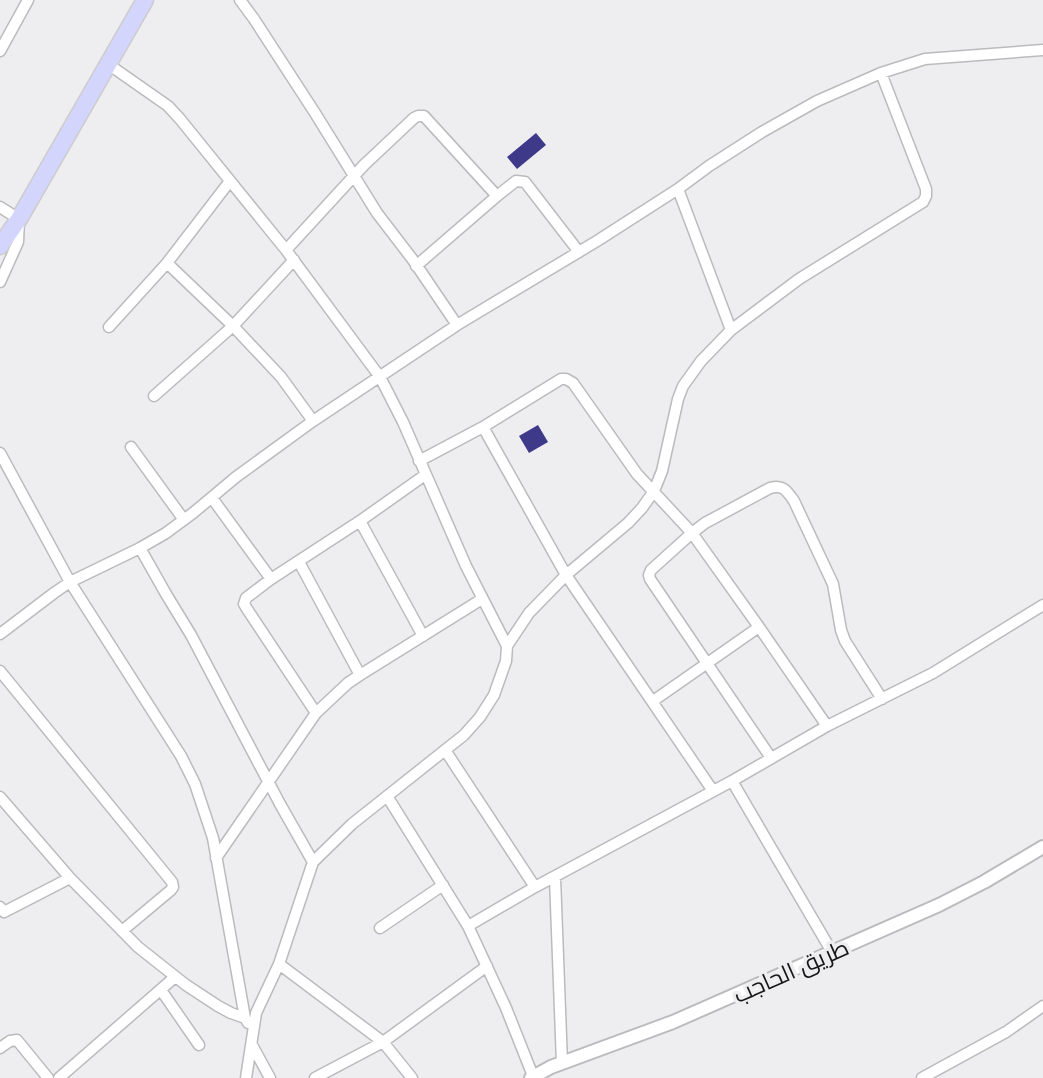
<svg xmlns="http://www.w3.org/2000/svg" width="1043" height="1078" font-family="Montserrat,Cairo,sans-serif">
<rect width="100%" height="100%" fill="#eeeef1"/>
<!-- building -->
<path fill="#3f3989" d="M 536,133 L 546,145 L 517,169 L 507,157 Z
M 538,425 L 548,442 L 529,453 L 519,436 Z"/>
<g fill="none" stroke-linecap="round" stroke-linejoin="round">
<defs>
<path id="minor" d="M 240,0 L 254,19 L 315,113 L 377,213 L 413,260 L 457,325
M 0,51 L 28,0
M 108,64 L 168,106 L 180,119 L 286,250 L 380,377 L 403,422 L 466,566 L 507,646
M 678,189 L 731,330
M 497,196 L 516,181 L 525,182 L 579,252
M 0,207 L 19,219 L 18,242 L 0,282
M 286,250 L 364,165 L 414,118 L 418,116 L 424,116 L 497,196 L 416,266
M 167,263 L 233,326 L 281,377 L 313,421
M 109,327 L 167,263 L 230,181
M 154,396 L 233,326 L 294,260
M 483,427 L 561,379 L 566,379 L 573,383 L 637,474 L 692,533 L 651,570 L 649,575 L 650,579 L 771,758
M 131,447 L 184,520
M 0,453 L 70,582 L 181,756 L 195,784 L 213,838 L 245,1018
M 419,461 L 483,427 L 566,575 L 713,791
M 212,498 L 271,579
M 360,521 L 423,636
M 140,548 L 166,594 L 191,635 L 280,804 L 313,862
M 299,562 L 360,675
M 0,634 L 54,593 L 70,582 L 140,548 L 166,533 L 193,513 L 236,477 L 313,421 L 457,325 L 597,241 L 678,189 L 709,166 L 762,132 L 817,101 L 881,73 L 925,59 L 1043,50
M 0,671 L 172,882 L 173,887 L 171,890 L 122,931
M 653,701 L 759,627
M 316,713 L 247,609 L 244,604 L 246,598 L 271,579 L 360,521 L 425,475
M 827,726 L 759,627 L 692,533 L 705,523 L 770,488 C 783,484 787,491 794,501 L 833,584 L 841,630 L 845,641 L 882,699
M 445,750 L 535,887
M 387,796 L 468,926 L 506,1008 L 533,1076
M 0,797 L 70,878 L 138,947 L 186,985 L 218,1006 L 231,1013 L 245,1018 L 248,1023
M 216,858 L 316,713 L 348,683 L 360,675 L 482,599
M 555,878 L 562,1063
M 0,907 L 4,912 L 70,878
M 468,926 L 535,887 L 732,781
M 380,928 L 443,885
M 832,952 L 732,781 L 827,726 L 933,673 L 1043,605
M 279,964 L 383,1042 L 412,1078
M 161,990 L 199,1045
M 252,1045 L 270,1078
M 0,1048 L 10,1041 L 17,1040 L 48,1078
M 59,1078 L 175,977
M 246,1078 L 256,1013 L 279,964 L 313,862 L 352,824 L 464,735 L 480,717 L 494,695 L 506,661 L 507,646 L 529,613 L 566,575 L 628,523 L 642,508 L 654,491 L 662,471 L 678,399 L 683,386 L 701,361 L 731,330 L 799,279 L 923,202 L 926,196 L 926,189 L 881,73
M 315,1078 L 383,1042 L 487,966
M 922,1078 L 1006,1032 L 1043,1006"/>
<path id="tertiary" d="M 531,1078 L 551,1067 L 673,1022 L 939,905 L 984,882 L 1043,847"/>
<path id="primary" d="M 0,246 L 19,219 L 145,0"/>
</defs>
<!-- minor casing -->
<use href="#minor" stroke="#bbbbbe" stroke-width="13"/>
<!-- tertiary casing -->
<use href="#tertiary" stroke="#bbbbbe" stroke-width="16"/>
<!-- primary casing -->
<use href="#primary" stroke="#ccc" stroke-width="19"/>
<!-- minor -->
<use href="#minor" stroke="#fff" stroke-width="10"/>
<!-- tertiary -->
<use href="#tertiary" stroke="#fff" stroke-width="12"/>
<!-- primary -->
<use href="#primary" stroke="#d3d5fd" stroke-width="16"/>
</g>
<g text-anchor="middle" dominant-baseline="central" stroke-width="7" stroke-linejoin="round" paint-order="stroke">
<!-- street labels -->
<g font-size="23" fill="#161617" stroke="#eeeef1">
<text transform="translate(791 971) rotate(-24)">طريق الحاجب</text>
</g>
</g>
</svg>
